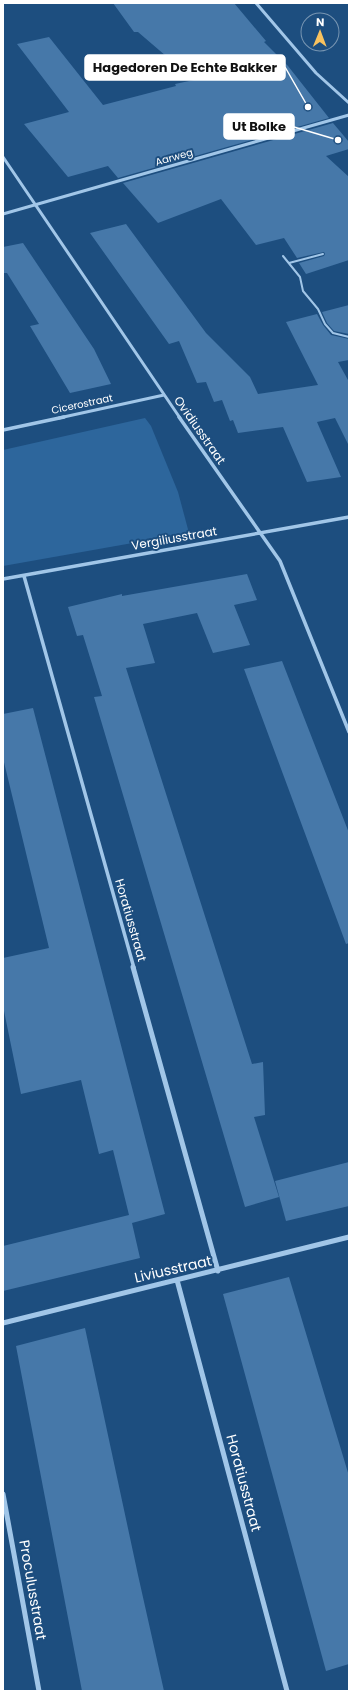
<svg xmlns="http://www.w3.org/2000/svg" width="352" height="1694" font-family="Poppins,sans-serif">
<rect width="100%" height="100%" fill="#1d4e7f"/>
<!-- green -->
<path fill="#2d669c" d="M 145,418 L 151,426 L 178,492 L 189,533 L 3,566 L 3,450 Z"/>
<!-- building -->
<path fill="#4678a9" d="M 113,3 L 234,3 L 266,41 L 264,42 L 288,66 L 329,118 L 118,178 L 108,166 L 68,177 L 24,124 L 69,112 L 17,44 L 49,37 L 103,105 L 176,86 L 175,84 L 194,80 L 138,32 L 134,32 Z
M 333,123 L 349,142 L 349,149 L 326,156 L 349,177 L 349,260 L 306,274 L 299,263 L 324,256 L 325,254 L 324,252 L 297,258 L 284,238 L 256,245 L 221,199 L 158,223 L 123,183 Z
M 126,224 L 206,333 L 250,377 L 258,394 L 318,385 L 286,322 L 317,314 L 323,325 L 331,335 L 349,339 L 349,360 L 338,362 L 348,380 L 349,380 L 349,446 L 335,418 L 317,422 L 341,477 L 307,482 L 283,427 L 238,433 L 233,420 L 230,421 L 222,400 L 214,402 L 206,382 L 197,383 L 179,341 L 169,344 L 90,233 Z
M 23,243 L 94,349 L 111,384 L 70,393 L 30,326 L 39,324 L 7,273 L 3,273 L 3,247 Z
M 349,305 L 349,334 L 334,331 L 327,323 L 322,312 Z
M 247,574 L 257,600 L 234,605 L 250,645 L 213,653 L 197,613 L 143,624 L 155,663 L 126,668 L 252,1064 L 263,1062 L 265,1115 L 254,1117 L 279,1197 L 245,1207 L 94,697 L 102,696 L 83,635 L 77,636 L 68,607 L 122,594 L 122,596 Z
M 282,661 L 349,833 L 349,943 L 346,944 L 244,669 Z
M 33,708 L 165,1214 L 132,1223 L 140,1258 L 3,1291 L 3,1246 L 129,1215 L 113,1150 L 99,1154 L 81,1080 L 21,1094 L 3,1006 L 3,958 L 49,948 L 3,758 L 3,714 Z
M 349,1162 L 349,1206 L 286,1221 L 275,1181 Z
M 289,1277 L 349,1476 L 349,1664 L 326,1671 L 223,1294 Z
M 85,1328 L 138,1575 L 164,1691 L 82,1691 L 16,1346 Z"/>
<g fill="none" stroke-linecap="round" stroke-linejoin="round">
<!-- lane -->
<path stroke="#a1c6e8" stroke-width="2" d="M 283,256 L 300,277 L 303,291 L 318,309 L 325,324 L 333,333 L 349,337
M 289,263 L 323,254"/>
<!-- street-far2 -->
<path stroke="#a1c6e8" stroke-width="3" d="M 256,3 L 316,73 L 349,103
M 3,157 L 180,418
M 3,214 L 349,115
M 59,418 L 164,395"/>
<!-- street-far1 -->
<path stroke="#a1c6e8" stroke-width="3.5" d="M 179,417 L 280,561 L 349,732
M 3,430 L 64,417
M 24,576 L 134,968
M 3,579 L 349,517"/>
<!-- street -->
<path stroke="#a1c6e8" stroke-width="5" d="M 133,967 L 218,1271
M 177,1280 L 287,1691
M 3,1323 L 349,1237
M 3,1494 L 39,1691"/>
</g>
<g text-anchor="middle" dominant-baseline="central" stroke-width="4" stroke-linejoin="round" paint-order="stroke">
<!-- far-street labels -->
<g font-size="10" fill="#fff" stroke="#1d4e7f">
<text transform="translate(174 157) rotate(-16)">Aarweg</text>
<text transform="translate(82 404) rotate(-12)">Cicerostraat</text>
</g>
<!-- street labels -->
<g font-size="12" fill="#fff" stroke="#1d4e7f">
<text transform="translate(200 430) rotate(55)">Ovidiusstraat</text>
<text transform="translate(174 538) rotate(-10)">Vergiliusstraat</text>
<text transform="translate(131 920) rotate(74)">Horatiusstraat</text>
</g>
<!-- near-street labels -->
<g font-size="14" fill="#fff" stroke="#1d4e7f">
<text transform="translate(173 1269) rotate(-13)">Liviusstraat</text>
<text transform="translate(244 1483) rotate(75)">Horatiusstraat</text>
<text transform="translate(33 1590) rotate(80)">Proculusstraat</text>
</g>
</g>
<!-- callouts -->
<path fill="none" stroke="#fff" stroke-width="1.5" d="M308 107L285 67M338 140L294 127"/>
<g fill="#fff" stroke="#1d4e7f" stroke-width="1.5">
<circle cx="308" cy="107" r="4"/>
<circle cx="338" cy="140" r="4"/>
</g>
<g fill="#fff" stroke="#fff" stroke-width="1.5">
<rect x="85" y="55" width="200" height="25" rx="4"/>
<rect x="224" y="114" width="70" height="25" rx="4"/>
</g>
<g font-size="13" text-anchor="middle" font-weight="bold" fill="#111">
<text x="185" y="72">Hagedoren De Echte Bakker</text>
<text x="259" y="131">Ut Bolke</text>
</g>
<!-- border -->
<rect width="352" height="1694" fill="none" stroke="#ffffff" stroke-width="8"/>
<!-- north arrow -->
<g transform="translate(320 32) rotate(1)"><circle r="19" fill="#1d4e7f" stroke="#7795b2"/>
<path d="M0-3L7 15L0 10L-7 15Z" fill="#f8c25f"/>
<text y="-6" font-size="11" font-weight="bold" text-anchor="middle" fill="#ffffff">N</text>
</g>
</svg>
